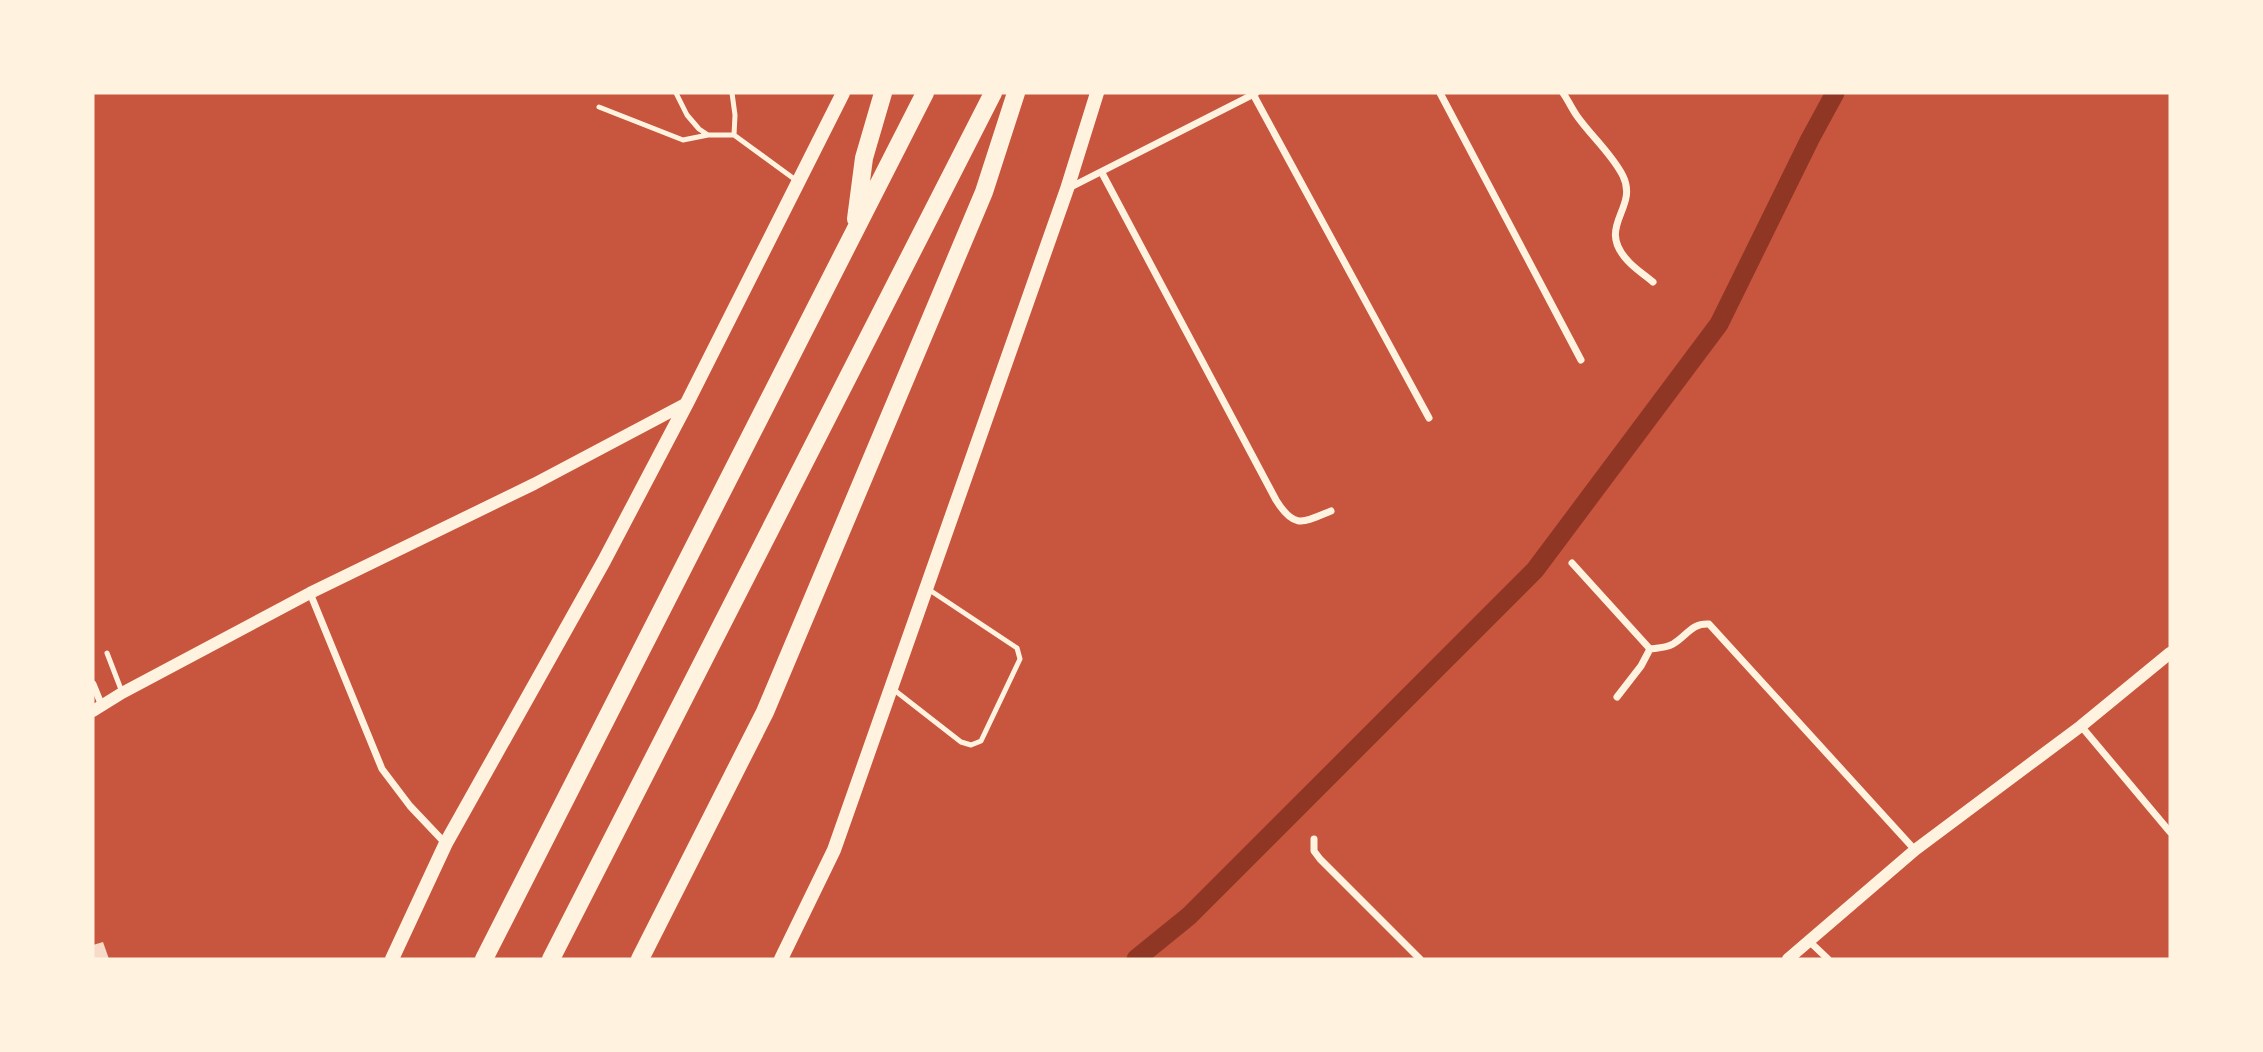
<svg xmlns="http://www.w3.org/2000/svg" width="2263" height="1052" font-family="'Roboto Condensed',sans-serif">
<rect width="100%" height="100%" fill="#c8553d"/>
<g fill="none" stroke-linecap="round" stroke-linejoin="round">
<!-- canal -->
<path stroke="#8f3625" stroke-width="19" d="M 1136,959 L 1189,916 L 1535,570 L 1719,324 L 1810,139 L 1835,93"/>
</g>
<!-- building -->
<path fill="#f7dbc8" d="M 103,942 L 109,959 L 93,959 L 93,945 Z"/>
<g fill="none" stroke-linecap="round" stroke-linejoin="round">
<!-- service -->
<path stroke="#fff3e0" stroke-width="5" d="M 676,93 L 687,115 L 699,129 L 708,135 L 734,135 L 797,181
M 732,93 L 735,115 L 734,135
M 599,107 L 683,140 L 708,135
M 107,653 L 122,692
M 893,689 L 961,742 L 971,745 L 981,741 L 1020,659 L 1017,648 L 928,589"/>
<!-- minor -->
<path stroke="#fff3e0" stroke-width="7" d="M 1440,93 L 1581,360
M 1563,93 C 1568,100 1572,109 1577,116 C 1591,136 1612,154 1623,176 C 1639,209 1595,226 1628,261 C 1635,269 1645,275 1653,282
M 1253,94 L 1429,418
M 1102,173 L 1276,500 C 1294,529 1302,523 1331,511
M 1067,189 L 1256,93
M 1572,563 L 1650,649 C 1658,648 1666,648 1673,644 C 1687,636 1691,623 1709,624 L 1915,850
M 310,593 L 382,769 L 410,806 L 445,843
M 93,684 L 102,706
M 1617,697 L 1641,666 L 1650,649
M 2081,726 L 2170,832
M 1314,839 L 1314,851 L 1320,859 L 1420,959
M 1810,942 L 1828,959"/>
<!-- tertiary -->
<path stroke="#fff3e0" stroke-width="12" d="M 93,711 L 122,693 L 310,593 L 534,484 L 687,403
M 1788,959 L 1915,850 L 2081,726 L 2170,653"/>
<!-- secondary -->
<path stroke="#fff3e0" stroke-width="14" d="M 392,959 L 446,843 L 604,561 L 687,403 L 843,93
M 781,959 L 834,850 L 1067,189 L 1097,93"/>
<!-- motorway -->
<path stroke="#fff3e0" stroke-width="18" d="M 856,219 L 864,158 L 883,93
M 484,959 L 925,93
M 551,959 L 993,93
M 640,959 L 765,712 L 984,192 L 1016,93"/>
</g>
<!-- border -->
<rect width="2263" height="1052" fill="none" stroke="#fff3e0" stroke-width="189"/>
</svg>
